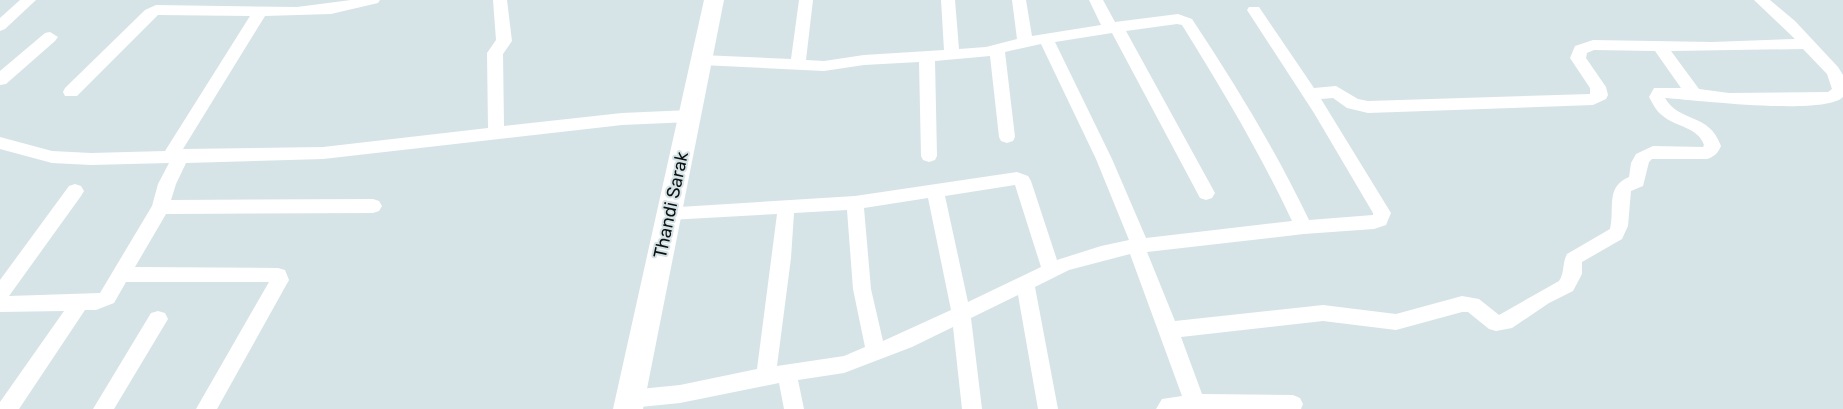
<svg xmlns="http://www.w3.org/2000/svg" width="1843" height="409" font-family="Rubik,sans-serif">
<rect width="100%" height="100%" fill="#d7e4e7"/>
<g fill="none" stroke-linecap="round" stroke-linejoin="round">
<!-- street -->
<path fill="#fff" fill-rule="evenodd" d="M 20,0 L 36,0 L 5,29 L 0,31 L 0,18 Z
M 351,0 L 380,0 L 378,3 L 331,14 L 265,16 L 183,149 L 323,147 L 488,128 L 487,53 L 496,40 L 493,0 L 507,0 L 512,41 L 503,54 L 504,126 L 622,113 L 690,110 L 696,112 L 698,116 L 696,120 L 690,122 L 622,125 L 323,159 L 186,163 L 176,184 L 171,200 L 373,199 L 379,201 L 382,206 L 379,211 L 373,213 L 166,214 L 135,267 L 278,268 L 285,270 L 289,280 L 217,409 L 196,409 L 269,282 L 126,282 L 114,303 L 96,310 L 85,310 L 19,409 L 0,409 L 0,402 L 64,311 L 0,312 L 0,280 L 69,186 L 75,184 L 81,186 L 84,191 L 81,196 L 9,296 L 100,293 L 152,206 L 158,184 L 169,163 L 91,165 L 52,163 L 0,149 L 0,137 L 52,151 L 91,153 L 165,151 L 250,16 L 158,15 L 77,96 L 65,96 L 63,92 L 65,88 L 145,10 L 156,5 L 297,7 Z
M 799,0 L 813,0 L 806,60 L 824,61 L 864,55 L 944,50 L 941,0 L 955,0 L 959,49 L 986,47 L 1017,39 L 1012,0 L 1026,0 L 1032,36 L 1101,25 L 1089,0 L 1103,0 L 1115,22 L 1178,14 L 1192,19 C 1235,84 1275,149 1309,220 L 1373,215 L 1373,213 L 1314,113 L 1247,10 L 1249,7 L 1259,7 L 1314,88 L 1336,86 L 1358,99 L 1368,101 L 1590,94 L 1590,88 L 1570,58 L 1575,46 L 1593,40 L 1712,42 L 1795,39 L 1754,0 L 1770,0 L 1795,21 L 1838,67 L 1843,75 L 1843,97 C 1824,116 1696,100 1665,98 C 1679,123 1709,112 1721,146 C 1718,153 1714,157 1707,159 L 1652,159 L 1649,162 L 1643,186 L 1631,191 L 1628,226 L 1622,239 L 1582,262 L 1582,274 L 1573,291 L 1549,303 L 1512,328 L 1496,331 L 1489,329 L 1468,312 L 1462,312 L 1396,330 L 1323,321 L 1181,337 L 1202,394 L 1293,395 L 1300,398 L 1303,404 L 1301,409 L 1156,409 L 1162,399 L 1182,396 L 1130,254 L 1069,270 L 1035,287 L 1058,409 L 1038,409 L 1018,295 L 971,318 L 982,409 L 962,409 L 953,327 L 912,347 L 844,373 L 798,380 L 804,409 L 784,409 L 779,383 L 680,403 L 630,408 L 623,405 L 620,399 L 623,393 L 630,390 L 680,385 L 757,369 L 777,214 L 669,220 L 663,218 L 660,213 L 663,208 L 855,196 L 1017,172 L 1028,176 L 1031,181 L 1057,260 L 1101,246 L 1129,240 L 1096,159 L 1041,44 L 1005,52 L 1015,137 L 1013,141 L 1007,143 L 1001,141 L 999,137 L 990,56 L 935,61 L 937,156 L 935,160 L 929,162 L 923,160 L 921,156 L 919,62 L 864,65 L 824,71 L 702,65 L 697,64 L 694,60 L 697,56 L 702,55 L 791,59 ZM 1177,24 L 1182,25 C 1222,89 1260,153 1292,221 L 1146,238 L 1112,159 L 1055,42 L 1112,33 L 1200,198 L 1206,200 L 1212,198 L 1215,193 L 1126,31 ZM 1803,49 L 1827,74 L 1832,89 L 1828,92 L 1729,93 L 1699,89 L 1671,51 ZM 1594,50 L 1655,51 L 1681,88 L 1654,88 L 1649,97 C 1653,104 1656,111 1663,116 C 1676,127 1698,127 1704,145 L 1703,147 L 1653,146 L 1636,154 L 1631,163 L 1629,177 C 1605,187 1615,208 1610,229 L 1567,254 C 1562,263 1565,272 1559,281 L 1499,315 L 1479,299 L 1462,296 L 1396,314 L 1323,305 L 1175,321 L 1147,252 L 1304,234 L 1374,229 L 1386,225 L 1391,213 L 1321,99 L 1333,98 L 1347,108 L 1368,113 L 1593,105 L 1606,99 L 1608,95 L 1606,87 L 1586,58 L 1587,53 ZM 1015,185 L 1041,267 L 968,302 L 945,196 ZM 928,198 L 951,310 L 883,341 L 871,289 L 864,208 ZM 847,210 L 853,289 L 865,347 L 844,356 L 777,366 L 791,258 L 794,213 Z
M 50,32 L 58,37 L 55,41 L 6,84 L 0,85 L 0,71 L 45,33 Z
M 158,311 L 165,313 L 168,319 L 114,409 L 93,409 L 151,313 Z"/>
<!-- secondary -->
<path fill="#fff" fill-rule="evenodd" d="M 704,0 L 724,0 L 643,409 L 613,409 Z"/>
</g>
<g text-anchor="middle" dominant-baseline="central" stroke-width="4" stroke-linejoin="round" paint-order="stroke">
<!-- street labels -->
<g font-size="18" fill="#0c1112" stroke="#d7e4e7">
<text transform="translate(671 205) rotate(-78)">Thandi Sarak</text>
</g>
</g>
</svg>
